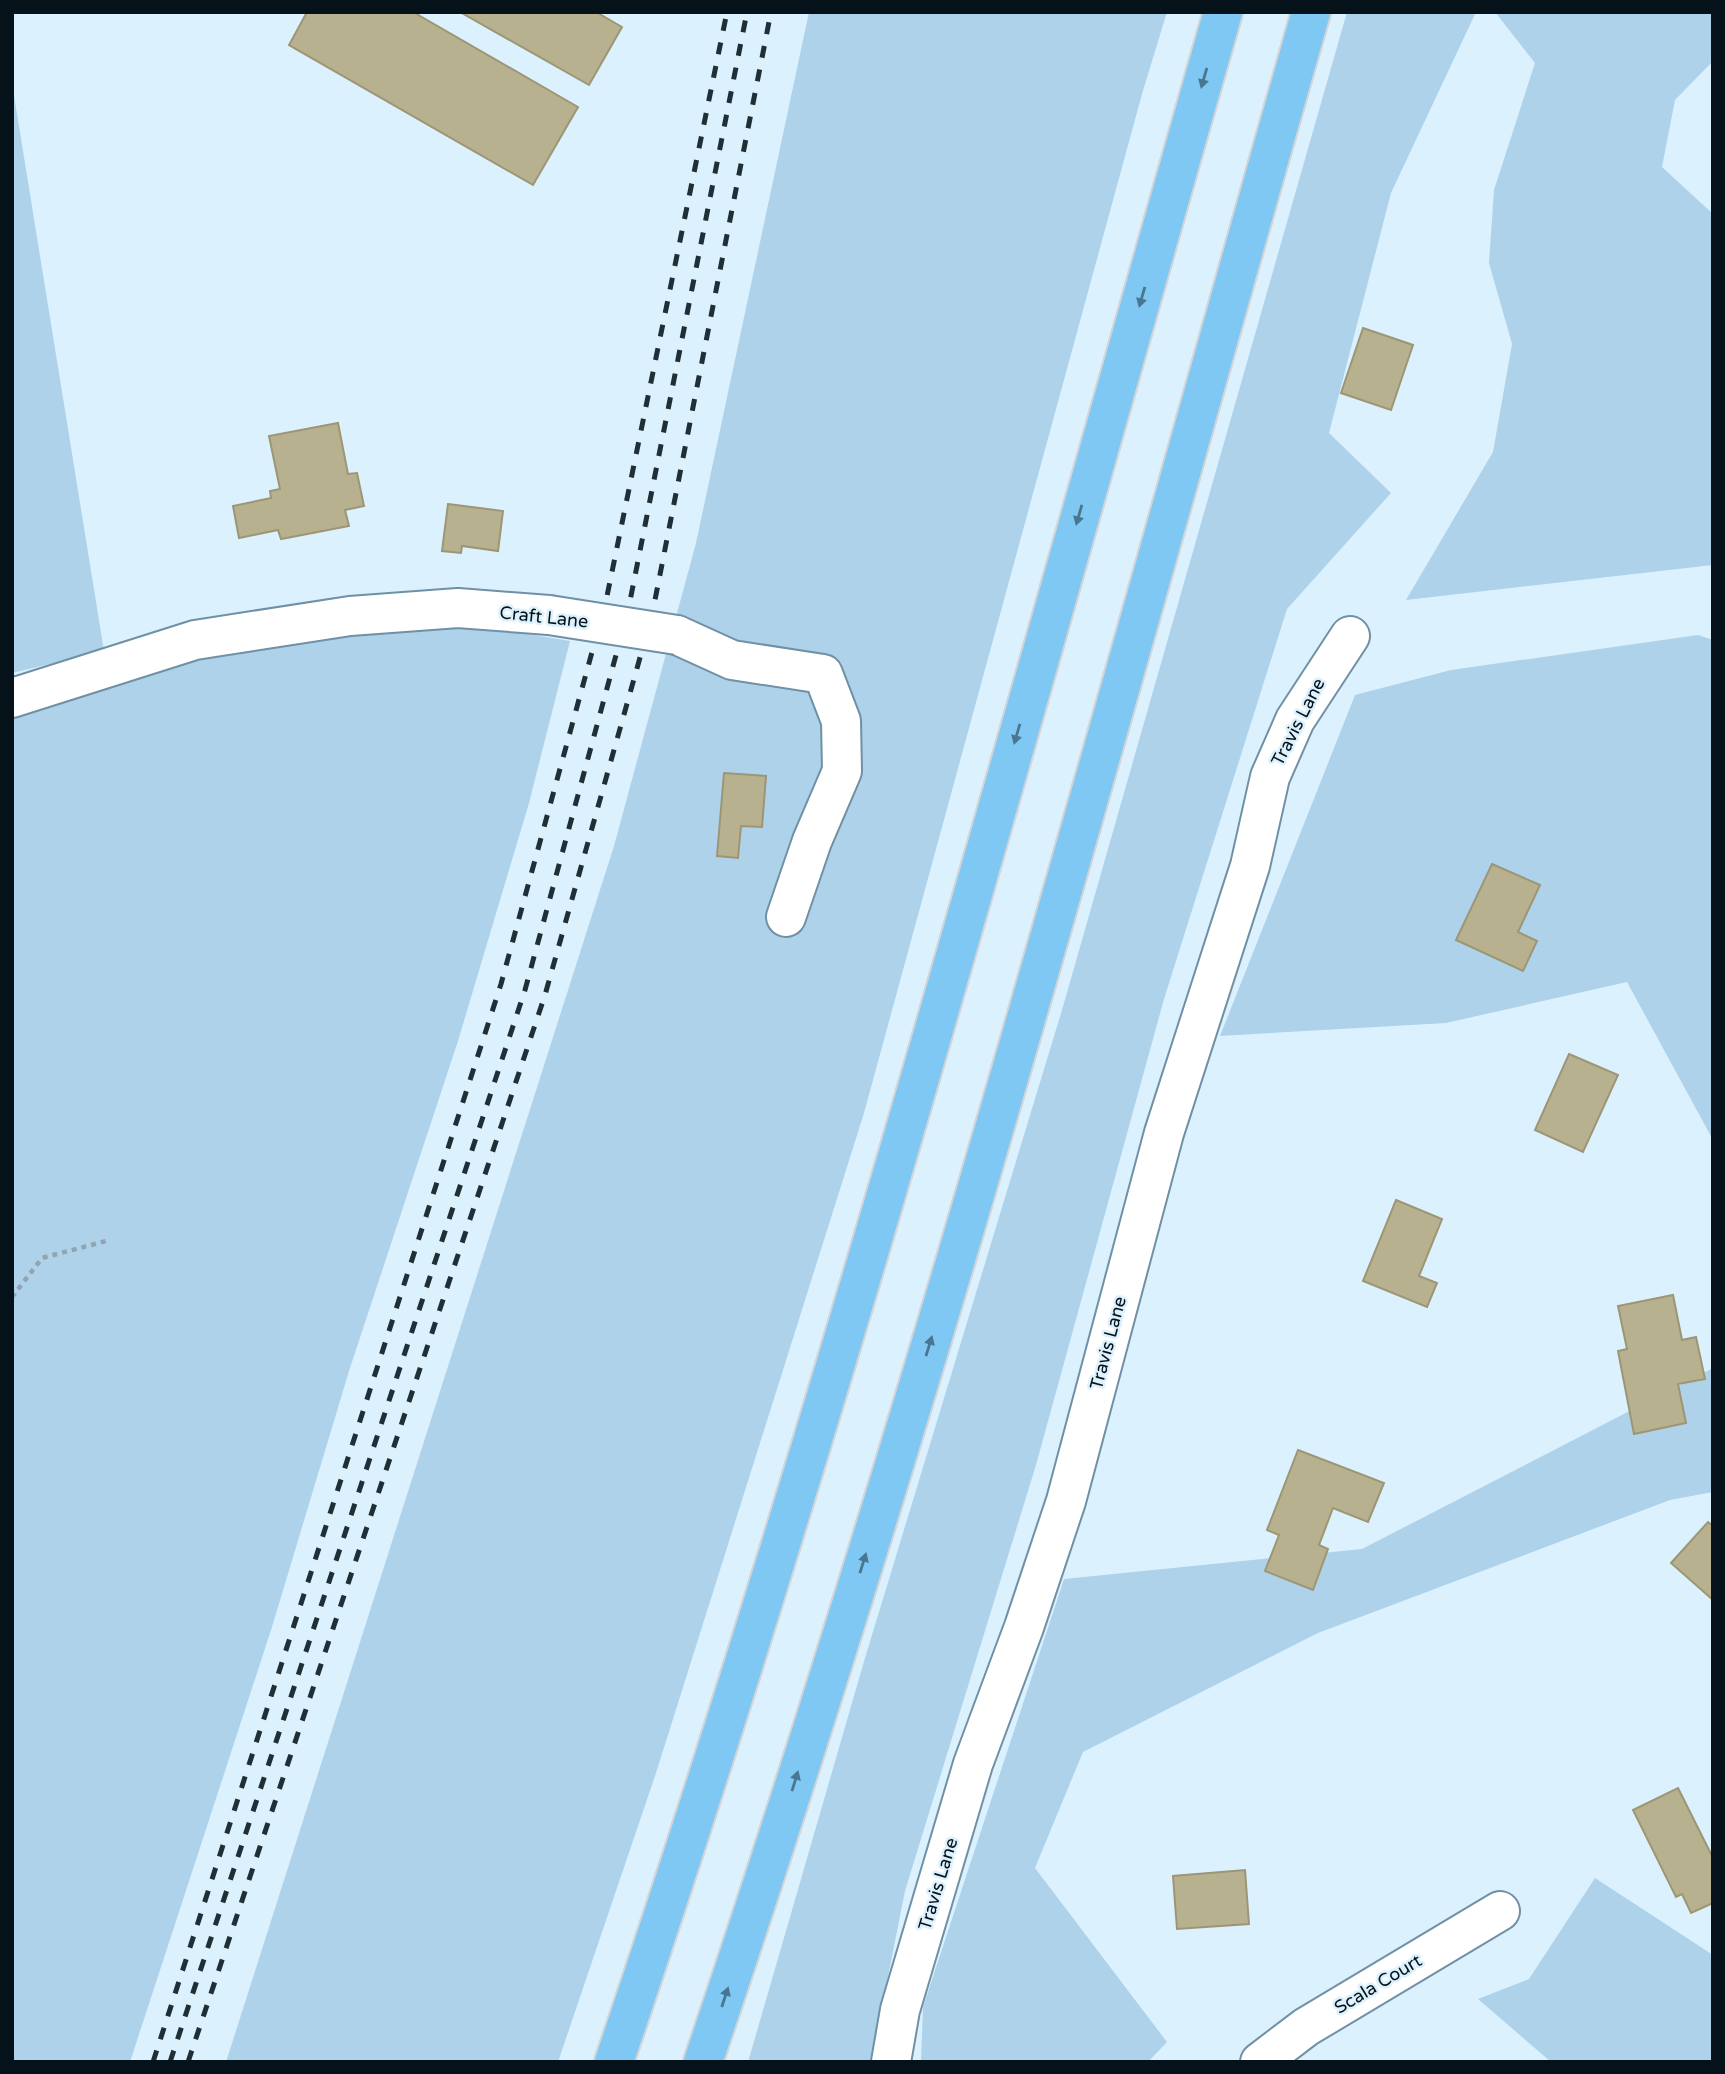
<svg xmlns="http://www.w3.org/2000/svg" width="1725" height="2074" font-family="'Varela Round',sans-serif">
<rect width="100%" height="100%" fill="#dcf1fe"/>
<!-- green -->
<path fill="#add2ea" d="M 809,12 L 1167,12 L 1142,94 L 864,1113 L 656,1773 L 558,2062 L 226,2062 L 614,846 L 696,543 Z
M 1347,12 L 1476,12 L 1391,193 L 1329,433 L 1391,493 L 1287,609 L 1164,999 L 1036,1465 L 905,1891 L 871,2062 L 748,2062 L 865,1658 L 1062,1010 Z
M 1495,12 L 1713,12 L 1713,61 L 1675,100 L 1662,167 L 1713,214 L 1713,565 L 1406,600 L 1493,452 L 1512,344 L 1489,263 L 1494,190 L 1535,63 Z
M 12,83 L 104,651 L 12,673 Z
M 480,626 L 570,641 L 529,803 L 458,1041 L 349,1371 L 272,1627 L 130,2062 L 12,2062 L 12,718 L 165,666 L 266,646 L 400,627 Z
M 1698,635 L 1713,640 L 1713,1140 L 1627,982 L 1446,1023 L 1220,1036 L 1355,695 L 1451,670 Z
M 1713,1368 L 1713,1492 L 1670,1500 L 1318,1633 L 1083,1752 L 1035,1868 L 1167,2042 L 1148,2062 L 921,2062 L 923,2007 L 1064,1579 L 1362,1549 Z
M 1595,1878 L 1713,1955 L 1713,2062 L 1551,2062 L 1478,1999 L 1529,1979 Z"/>
<!-- building -->
<path fill="#b8b18f" stroke="#9d9675" stroke-width="2" d="M 307,12 L 413,12 L 578,107 L 533,185 L 289,45 Z
M 460,12 L 596,12 L 622,27 L 589,85 Z
M 1363,328 L 1413,345 L 1391,410 L 1341,393 Z
M 338,423 L 348,474 L 357,473 L 364,506 L 345,510 L 349,526 L 281,539 L 278,530 L 239,538 L 233,506 L 271,498 L 270,491 L 280,489 L 269,436 Z
M 448,504 L 503,511 L 498,551 L 462,546 L 461,553 L 442,551 Z
M 724,773 L 766,776 L 762,827 L 741,826 L 738,858 L 717,856 Z
M 1492,864 L 1540,885 L 1518,932 L 1537,941 L 1523,971 L 1456,940 Z
M 1569,1054 L 1618,1075 L 1583,1152 L 1535,1130 Z
M 1396,1200 L 1442,1219 L 1419,1276 L 1437,1283 L 1427,1307 L 1363,1281 Z
M 1673,1295 L 1682,1340 L 1696,1337 L 1705,1379 L 1678,1384 L 1686,1423 L 1634,1434 L 1618,1351 L 1627,1349 L 1618,1306 Z
M 1298,1450 L 1384,1483 L 1368,1522 L 1333,1508 L 1319,1545 L 1328,1549 L 1313,1590 L 1265,1571 L 1279,1535 L 1267,1530 Z
M 1708,1522 L 1713,1526 L 1713,1600 L 1671,1563 Z
M 1678,1788 L 1713,1858 L 1713,1903 L 1691,1913 L 1682,1894 L 1676,1897 L 1633,1810 Z
M 1245,1870 L 1249,1924 L 1177,1929 L 1173,1876 Z"/>
<g fill="none" stroke-linecap="round" stroke-linejoin="round">
<defs>
<path id="minor" d="M 677,635 L 732,660 L 823,674 L 841,721 L 842,771 L 812,841 L 786,917
M 12,698 L 195,640 L 350,616 L 458,608 L 549,615
M 891,2062 L 900,2010 L 973,1764 L 1024,1627 L 1066,1501 L 1164,1133 L 1250,866 L 1270,777 L 1295,720 L 1350,636
M 1260,2062 L 1306,2027 L 1500,1911"/>
<path id="highway" d="M 614,2062 C 843,1387 1027,697 1223,12
M 703,2062 C 932,1387 1116,697 1311,12"/>
</defs>
<!-- minor casing -->
<use href="#minor" stroke="#7090a5" stroke-width="42"/>
<!-- highway casing -->
<use href="#highway" stroke="#d2d4d6" stroke-width="42"/>
<!-- path -->
<path stroke="#92a4af" stroke-width="4.5" stroke-dasharray="5 5" stroke-linecap="butt" d="M 12,1297 L 42,1258 L 110,1240"/>
<!-- minor -->
<use href="#minor" stroke="#fff" stroke-width="38"/>
<!-- highway -->
<use href="#highway" stroke="#7fc8f3" stroke-width="38"/>
<!-- rail -->
<path stroke="#202e35" stroke-width="5" stroke-dasharray="12 12" stroke-linecap="butt" d="M 153,2062 L 501,984 L 606,601 L 727,12
M 170,2062 L 525,990 L 628,611 L 747,12
M 188,2062 L 545,995 L 652,615 L 771,12"/>
<defs>
<path id="minor-bridge" d="M 549,615 L 677,635"/>
</defs>
<!-- minor-bridge casing -->
<use href="#minor-bridge" stroke="#7090a5" stroke-width="42" stroke-linecap="butt"/>
<!-- minor-bridge -->
<use href="#minor-bridge" stroke="#fff" stroke-width="38"/>
</g>
<!-- one-way arrows -->
<defs><path id="oneway-solid" d="M-6-.8H1V-3.2L6.5 0L1 3.2V.8H-6Z" transform="scale(1.75)"/></defs>
<g fill="#497691">
<use href="#oneway-solid" transform="translate(1204 78) rotate(106)"/>
<use href="#oneway-solid" transform="translate(1142 297) rotate(106)"/>
<use href="#oneway-solid" transform="translate(1079 515) rotate(106)"/>
<use href="#oneway-solid" transform="translate(1017 734) rotate(106)"/>
<use href="#oneway-solid" transform="translate(929 1346) rotate(-73)"/>
<use href="#oneway-solid" transform="translate(863 1563) rotate(-73)"/>
<use href="#oneway-solid" transform="translate(795 1781) rotate(-73)"/>
<use href="#oneway-solid" transform="translate(725 1997) rotate(-72)"/>
</g>
<g text-anchor="middle" dominant-baseline="central" stroke-width="5" stroke-linejoin="round" paint-order="stroke">
<!-- street labels -->
<g font-size="18" fill="#061219" stroke="#dcf1fe">
<text transform="translate(544 617) rotate(6)">Craft Lane</text>
<text transform="translate(1298 722) rotate(-63)">Travis Lane</text>
<text transform="translate(1108 1343) rotate(-75)">Travis Lane</text>
<text transform="translate(938 1884) rotate(-73)">Travis Lane</text>
<text transform="translate(1378 1984) rotate(-31)">Scala Court</text>
</g>
</g>
<!-- border -->
<rect width="1725" height="2074" fill="none" stroke="#061219" stroke-width="28"/>
</svg>
